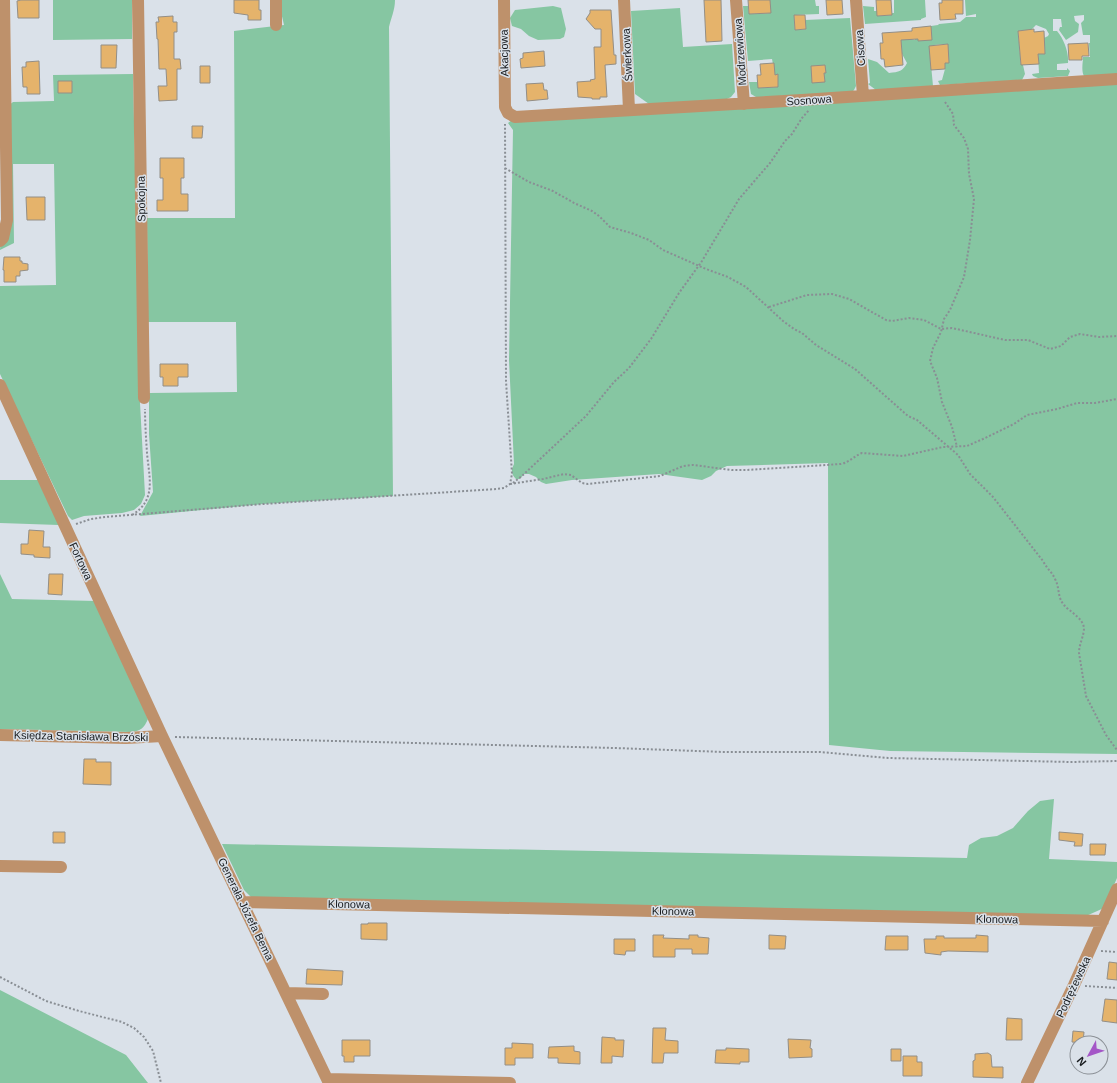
<svg xmlns="http://www.w3.org/2000/svg" width="1117" height="1083" font-family="Arial,sans-serif">
<rect width="100%" height="100%" fill="#dae1e9"/>
<!-- green -->
<path fill="#86c6a2" d="M 53,0 L 132,0 L 132,39 L 53,40 Z
M 281,0 L 395,0 C 395,10 391,18 389,27 L 393,496 L 263,504 L 140,516 L 153,492 L 149,434 L 149,393 L 237,392 L 236,322 L 148,322 L 147,218 L 235,218 L 234,31 L 284,25 L 281,12 Z
M 770,0 L 815,0 L 816,6 L 819,6 L 819,14 L 794,15 L 795,30 L 806,29 L 805,20 L 850,18 L 856,86 L 854,90 L 851,93 L 756,97 L 751,94 L 749,82 L 758,82 L 759,88 L 778,87 L 778,75 L 775,75 L 772,59 L 748,61 L 743,6 L 748,6 L 749,14 L 770,13 Z
M 894,0 L 925,0 L 926,17 L 921,19 L 921,20 L 865,24 L 863,6 L 874,7 L 874,11 L 877,11 L 877,16 L 892,15 L 892,13 L 894,13 Z
M 965,0 L 1117,0 L 1117,75 L 1084,76 C 1081,70 1083,63 1083,57 L 1090,57 L 1089,43 L 1090,43 L 1090,35 L 1083,35 L 1081,23 L 1084,20 L 1084,15 L 1074,16 L 1075,21 L 1079,24 L 1078,32 L 1066,40 L 1059,30 L 1060,27 L 1062,27 L 1061,19 L 1053,19 L 1053,31 L 1057,31 C 1064,39 1069,53 1068,63 L 1057,64 L 1057,70 L 1067,70 L 1067,68 L 1070,71 L 1068,76 L 1038,78 L 1033,76 L 1032,74 L 1039,73 L 1038,54 L 1045,54 L 1044,38 L 1048,36 L 1049,34 L 1046,29 L 1036,25 L 1031,30 L 1018,31 L 1021,65 L 1023,65 L 1025,74 L 1022,80 L 940,85 L 938,81 L 942,80 L 945,69 L 945,63 L 949,63 L 947,44 L 934,45 L 930,54 L 933,86 L 876,90 L 868,84 L 870,83 L 868,59 L 877,62 L 889,73 C 899,72 903,71 907,63 L 902,54 L 900,33 C 907,35 911,40 915,40 L 915,39 L 922,38 L 922,31 L 931,30 L 931,26 L 938,25 L 939,24 L 960,22 L 966,17 L 976,17 L 976,14 L 966,16 Z
M 553,6 L 561,8 L 566,29 L 564,37 L 560,39 L 538,40 L 529,36 L 521,29 L 512,26 L 510,18 L 515,10 Z
M 680,8 L 683,47 L 732,44 L 735,92 L 731,97 L 727,99 L 649,104 L 635,94 L 631,11 Z
M 133,74 L 140,403 L 145,495 L 141,504 L 134,510 L 122,513 L 84,516 L 72,520 L 68,516 L 0,374 L 0,286 L 56,285 L 54,164 L 13,164 L 14,243 L 0,250 L 8,106 L 13,102 L 54,101 L 53,75 Z
M 1117,84 L 1117,754 L 890,751 L 829,745 L 828,463 L 727,466 L 716,471 L 711,476 L 702,480 L 659,474 L 572,480 L 546,484 L 541,482 L 536,477 L 529,474 L 524,474 L 520,479 L 516,479 C 511,474 511,470 514,464 L 509,360 L 513,130 L 508,123 L 512,120 Z
M 0,480 L 38,480 L 59,525 L 0,523 Z
M 0,574 L 12,599 L 96,601 L 148,719 C 144,728 141,731 131,732 L 0,729 Z
M 1054,799 L 1049,859 L 1117,862 L 1117,878 L 1104,908 L 1086,916 L 251,897 L 244,890 L 222,844 L 967,858 L 969,845 L 981,838 L 997,836 L 1013,828 L 1028,811 L 1040,801 Z
M 0,990 L 126,1055 L 148,1083 L 0,1083 Z"/>
<!-- building -->
<path fill="#e5b36b" stroke="#938e86" d="M 21,0 L 39,0 L 39,18 L 18,18 L 17,1 Z
M 234,0 L 259,0 L 259,10 L 261,10 L 261,20 L 248,20 L 248,15 L 234,13 Z
M 704,0 L 721,0 L 722,41 L 706,42 Z
M 748,0 L 770,0 L 771,13 L 749,14 Z
M 826,0 L 842,0 L 843,14 L 827,15 Z
M 876,0 L 891,0 L 892,15 L 877,16 Z
M 942,0 L 963,0 L 963,14 L 955,14 L 956,19 L 940,20 L 939,3 L 942,3 Z
M 590,10 L 611,10 L 614,55 L 616,55 L 616,64 L 605,65 L 607,97 L 600,97 L 600,99 L 592,99 L 592,98 L 578,97 L 577,82 L 591,81 L 590,80 L 595,79 L 594,47 L 601,47 L 601,29 L 595,29 L 586,19 L 590,13 Z
M 794,15 L 805,15 L 806,29 L 795,30 Z
M 173,16 L 173,22 L 177,22 L 177,32 L 174,32 L 174,59 L 180,59 L 181,69 L 177,69 L 177,100 L 159,101 L 158,86 L 167,86 L 166,69 L 159,69 L 158,39 L 157,39 L 156,22 L 159,22 L 158,17 Z
M 931,26 L 932,40 L 918,41 L 918,39 L 901,40 L 903,65 L 885,67 L 884,59 L 881,59 L 880,43 L 883,43 L 882,33 L 912,31 L 912,28 Z
M 1034,29 L 1034,32 L 1044,31 L 1045,54 L 1038,54 L 1039,64 L 1021,65 L 1018,31 Z
M 1088,43 L 1089,56 L 1082,56 L 1082,60 L 1069,60 L 1068,44 Z
M 948,44 L 949,63 L 945,63 L 945,69 L 931,70 L 929,46 Z
M 101,45 L 117,45 L 116,68 L 101,68 Z
M 544,51 L 545,66 L 521,68 L 520,59 L 523,58 L 523,53 Z
M 39,61 L 40,94 L 27,94 L 27,87 L 23,87 L 22,67 L 26,67 L 26,62 Z
M 774,63 L 775,75 L 778,74 L 778,87 L 758,88 L 757,75 L 761,75 L 760,64 Z
M 825,65 L 826,73 L 824,73 L 825,82 L 812,83 L 811,66 Z
M 200,66 L 210,66 L 210,83 L 200,83 Z
M 58,81 L 72,81 L 72,93 L 58,93 Z
M 543,83 L 544,90 L 547,90 L 548,99 L 527,101 L 526,84 Z
M 192,126 L 203,126 L 202,138 L 192,138 Z
M 160,158 L 184,158 L 184,178 L 181,178 L 181,194 L 188,194 L 188,211 L 157,211 L 157,200 L 163,200 L 163,178 L 160,178 Z
M 26,197 L 45,197 L 45,220 L 27,220 Z
M 4,257 L 20,257 L 20,261 L 22,261 L 22,263 L 28,264 L 28,270 L 20,271 L 20,276 L 16,276 L 16,282 L 4,282 L 4,270 L 3,270 Z
M 160,364 L 188,364 L 188,377 L 178,377 L 178,386 L 163,386 L 163,377 L 160,377 Z
M 29,530 L 44,531 L 43,547 L 50,547 L 50,558 L 34,557 L 34,555 L 21,554 L 21,544 L 28,544 Z
M 49,574 L 63,574 L 62,595 L 48,594 Z
M 84,759 L 96,759 L 96,762 L 111,762 L 111,785 L 83,784 Z
M 53,832 L 65,832 L 65,843 L 53,843 Z
M 1059,832 L 1083,834 L 1082,846 L 1074,846 L 1075,842 L 1059,840 Z
M 1090,844 L 1106,844 L 1105,855 L 1090,855 Z
M 368,923 L 387,923 L 387,940 L 361,939 L 361,924 L 368,924 Z
M 653,935 L 664,935 L 663,938 L 689,939 L 689,935 L 698,935 L 698,937 L 709,938 L 708,954 L 692,954 L 692,949 L 675,949 L 675,957 L 653,957 Z
M 769,935 L 786,936 L 785,949 L 769,949 Z
M 976,935 L 988,936 L 988,952 L 948,951 L 941,952 L 941,955 L 925,953 L 924,939 L 936,939 L 936,936 L 944,936 L 944,938 L 976,938 Z
M 886,936 L 908,936 L 908,950 L 885,950 Z
M 614,939 L 635,939 L 635,951 L 626,951 L 625,955 L 614,954 Z
M 1109,962 L 1117,963 L 1117,980 L 1107,979 Z
M 307,969 L 343,971 L 342,985 L 306,984 Z
M 1105,999 L 1117,1000 L 1117,1023 L 1102,1021 Z
M 1007,1018 L 1022,1019 L 1022,1040 L 1006,1040 Z
M 653,1028 L 666,1028 L 665,1040 L 678,1041 L 678,1053 L 664,1053 L 663,1063 L 652,1063 Z
M 1073,1031 L 1084,1032 L 1083,1043 L 1072,1042 Z
M 602,1037 L 615,1038 L 615,1040 L 624,1040 L 623,1057 L 612,1056 L 612,1063 L 601,1063 Z
M 788,1039 L 811,1040 L 810,1048 L 812,1049 L 812,1057 L 789,1058 Z
M 342,1040 L 370,1040 L 370,1056 L 354,1056 L 354,1062 L 344,1062 L 344,1056 L 342,1056 Z
M 512,1043 L 533,1044 L 533,1058 L 515,1058 L 515,1065 L 505,1065 L 505,1048 L 512,1048 Z
M 574,1046 L 574,1051 L 580,1052 L 580,1064 L 558,1063 L 558,1058 L 548,1058 L 549,1047 Z
M 726,1048 L 749,1049 L 749,1062 L 740,1062 L 740,1064 L 715,1063 L 716,1050 L 726,1050 Z
M 891,1049 L 901,1049 L 901,1061 L 891,1061 Z
M 988,1053 L 991,1055 L 992,1067 L 1003,1067 L 1003,1078 L 973,1077 L 973,1061 L 975,1060 L 975,1054 Z
M 903,1056 L 917,1056 L 917,1062 L 922,1062 L 922,1076 L 903,1076 Z"/>
<g fill="none" stroke-linecap="round" stroke-linejoin="round">
<!-- path -->
<path stroke="#898e94" stroke-width="2" stroke-dasharray="2 2" stroke-linecap="butt" d="M 945,102 L 953,114 L 954,125 L 964,138 L 968,149 L 969,174 L 974,199 L 970,240 L 964,277 L 950,310 L 944,319 L 941,332 L 933,348 L 930,361 L 937,378 L 942,402 L 952,427 L 957,447
M 505,168 L 529,182 L 553,191 L 574,203 L 592,211 L 599,216 L 610,227 L 631,233 L 649,240 L 663,250 L 706,269 L 728,277 L 746,287 L 783,321 L 794,329 L 802,333 L 816,345 L 855,369 L 908,416 L 917,420 L 958,455 L 970,474 L 993,497 L 1043,561 C 1047,569 1052,572 1055,579 C 1060,588 1057,597 1064,605 C 1070,612 1083,618 1084,628 C 1084,636 1079,644 1079,653 L 1086,696 L 1106,735 L 1117,750
M 769,307 L 807,295 L 832,294 L 849,299 L 886,320 L 892,321 L 909,318 L 924,320 L 941,329 L 952,328 L 1005,340 L 1028,340 L 1050,349 L 1061,346 L 1070,337 L 1080,334 L 1099,337 L 1117,336
M 513,483 L 523,475 L 586,416 L 614,382 L 629,368 L 651,339 L 679,293 L 702,261 L 739,199 L 770,163 L 785,141 L 792,134 L 802,118 L 809,110
M 510,484 L 543,479 L 564,474 L 571,475 L 582,483 L 588,484 L 660,476 L 683,466 L 693,465 L 732,470 L 747,470 L 841,464 C 850,462 854,456 862,453 L 903,456 L 943,447 L 967,446 L 983,439 L 1014,424 L 1027,415 L 1057,409 L 1077,403 L 1095,403 L 1117,399
M 132,515 C 157,500 149,477 147,453 C 146,438 145,423 145,409
M 76,524 L 91,519 L 105,517 L 263,504 L 497,489 L 504,488 L 510,484 L 512,474 L 506,381 L 505,124
M 175,737 L 615,748 L 724,752 L 820,752 L 888,758 L 1071,762 L 1117,761
M 1101,951 L 1117,952
M 0,977 L 46,1001 L 79,1011 L 122,1022 L 134,1028 L 144,1037 L 153,1051 L 161,1083
M 1085,986 L 1117,988"/>
<!-- minor -->
<path stroke="#be916b" stroke-width="12" d="M 138,0 L 144,398
M 276,0 L 276,25
M 504,0 L 505,107 L 508,113 L 515,117 L 802,100 L 1117,79
M 624,0 L 629,110
M 736,0 L 744,104
M 856,0 L 863,96
M 0,241 L 3,238 L 7,220 L 4,0
M 0,385 L 162,736 L 329,1083
M 0,735 L 126,738 L 162,736
M 0,866 L 61,867
M 242,902 L 1103,921
M 286,993 L 323,994
M 327,1079 L 510,1083
M 1027,1083 L 1074,985 L 1117,889"/>
</g>
<g text-anchor="middle" dominant-baseline="central" stroke-width="3" stroke-linejoin="round" paint-order="stroke">
<!-- street labels -->
<g font-size="11" fill="#171a1d" stroke="#dae1e9">
<text transform="translate(860 48) rotate(-94)">Cisowa</text>
<text transform="translate(740 52) rotate(-94)">Modrzewiowa</text>
<text transform="translate(504 53) rotate(-91)">Akacjowa</text>
<text transform="translate(627 55) rotate(-93)">Świerkowa</text>
<text transform="translate(809 100) rotate(-4)">Sosnowa</text>
<text transform="translate(141 199) rotate(-91)">Spokojna</text>
<text transform="translate(81 561) rotate(65)">Fortowa</text>
<text transform="translate(81 736) rotate(1)">Księdza Stanisława Brzóski</text>
<text transform="translate(349 904) rotate(1)">Klonowa</text>
<text transform="translate(246 909) rotate(64)">Generała Józefa Bema</text>
<text transform="translate(673 911) rotate(1)">Klonowa</text>
<text transform="translate(997 919) rotate(1)">Klonowa</text>
<text transform="translate(1073 987) rotate(-65)">Podrężewska</text>
</g>
</g>
<!-- north arrow -->
<g transform="translate(1089 1055) rotate(230)"><circle r="19" fill="#dae1e9" stroke="#8c9197"/>
<path d="M0-3L7 15L0 10L-7 15Z" fill="#a456c7"/>
<text y="-6" font-size="11" font-weight="bold" text-anchor="middle" fill="#171a1d">N</text>
</g>
</svg>
